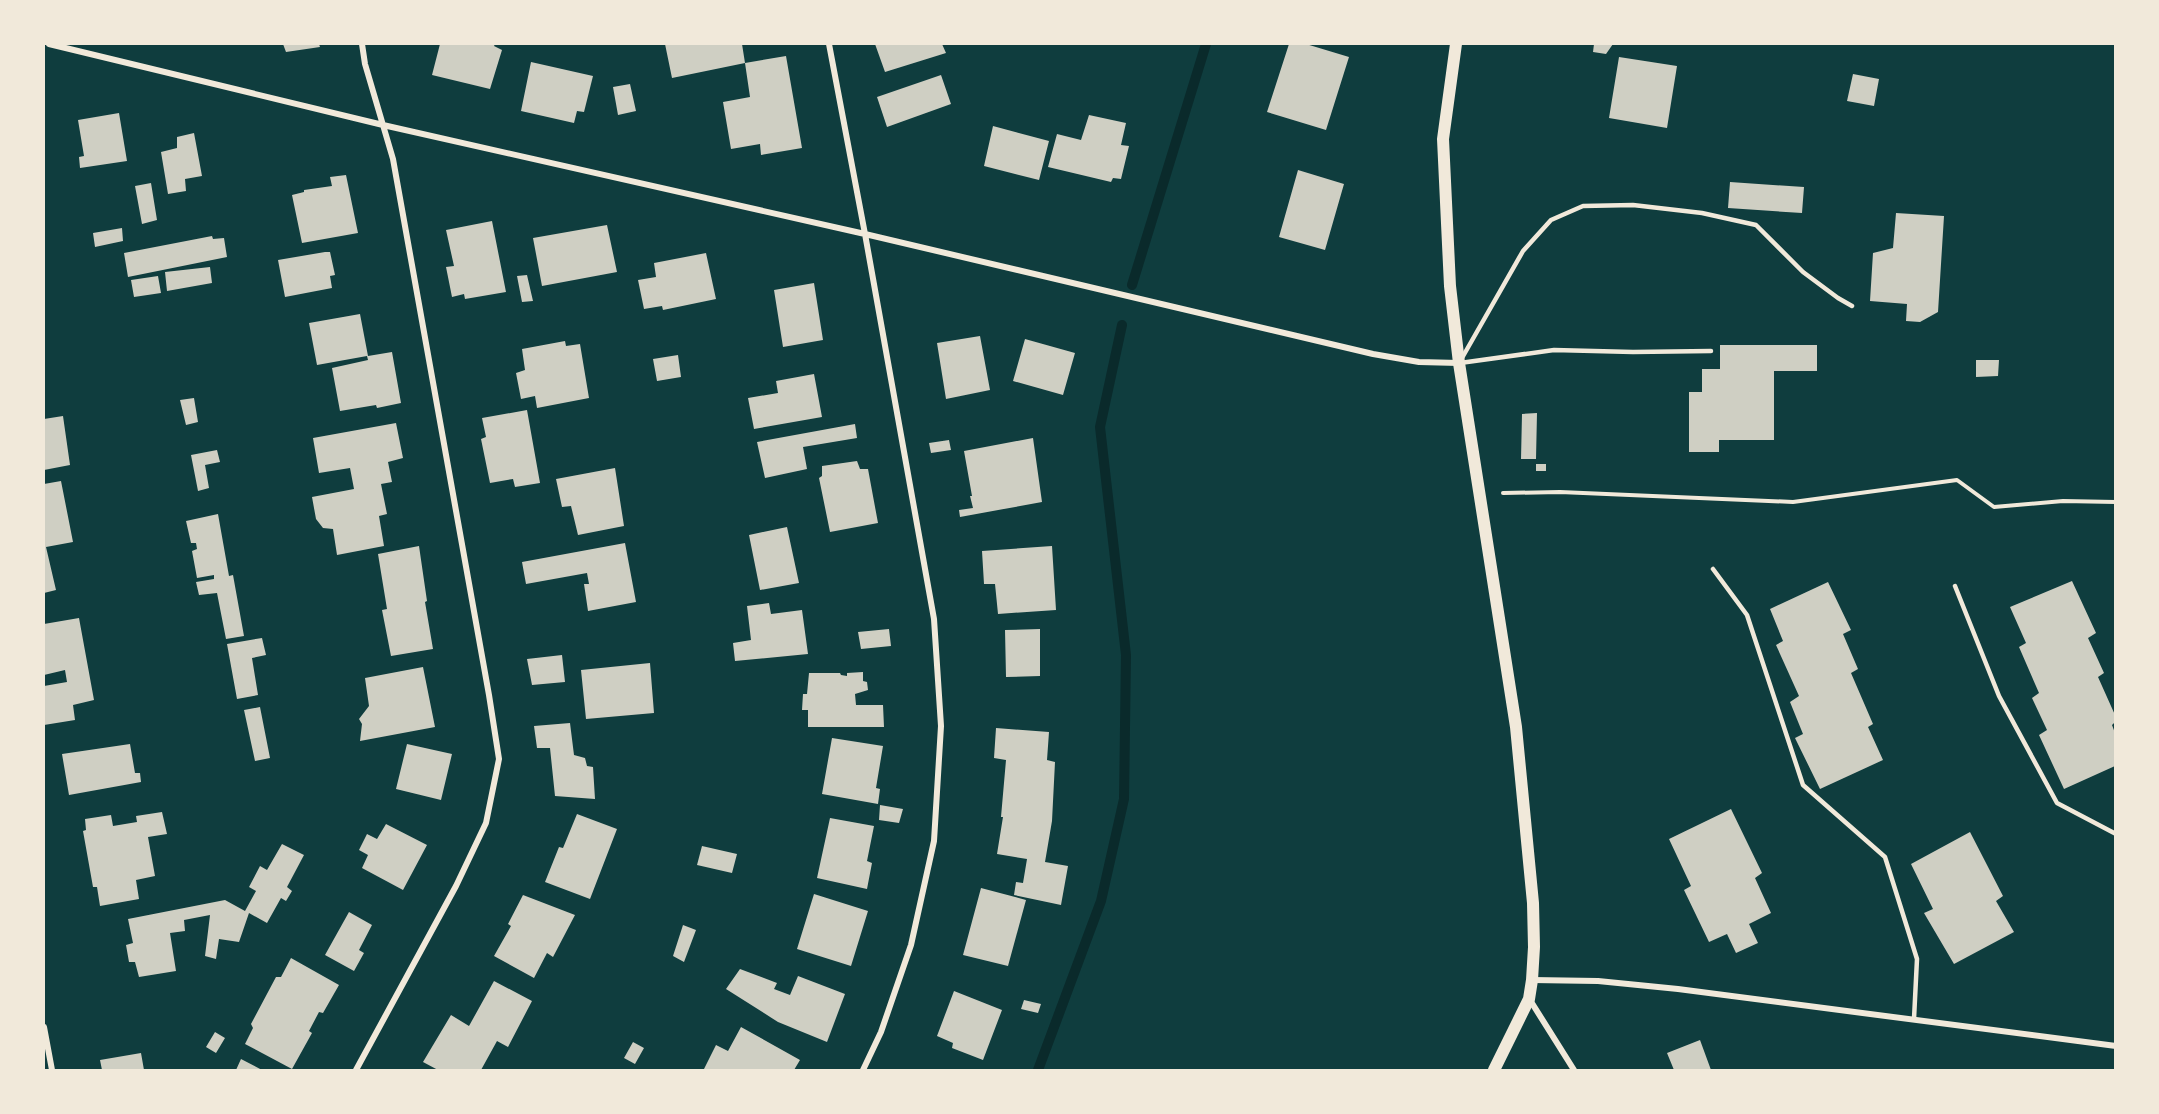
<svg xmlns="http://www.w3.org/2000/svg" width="2159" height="1114" font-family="Spectral,serif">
<rect width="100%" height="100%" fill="#0f3d3e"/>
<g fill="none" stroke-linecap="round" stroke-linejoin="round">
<!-- stream -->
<path stroke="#0a2a2b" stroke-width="10" d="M 1132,285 L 1206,44
M 1038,1070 L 1101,901 L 1124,799 L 1126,655 L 1100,427 L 1122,325"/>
</g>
<!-- building -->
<path fill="#cfcfc3" d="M 283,44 L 319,44 L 320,47 L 286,52 Z
M 440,44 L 495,44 L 494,46 L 502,50 L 490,89 L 432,75 Z
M 665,44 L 742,44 L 745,63 L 672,78 Z
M 875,44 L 942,44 L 946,53 L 885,72 Z
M 1289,44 L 1306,44 L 1349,57 L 1326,130 L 1267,112 Z
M 1594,44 L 1613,44 L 1606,54 L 1593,52 Z
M 786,56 L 802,148 L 761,155 L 760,144 L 731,149 L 723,102 L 750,97 L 745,63 Z
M 1619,57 L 1677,66 L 1667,128 L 1609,118 Z
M 531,62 L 593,76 L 584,112 L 577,111 L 574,123 L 521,111 Z
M 1853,74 L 1879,79 L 1874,106 L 1847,101 Z
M 941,75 L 951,104 L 887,127 L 877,97 Z
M 630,84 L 636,111 L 618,115 L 613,87 Z
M 119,113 L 127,161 L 80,168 L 79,157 L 84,156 L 78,120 Z
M 1089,115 L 1126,123 L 1121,145 L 1129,146 L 1121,179 L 1113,178 L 1111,182 L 1048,167 L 1057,134 L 1081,140 Z
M 993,126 L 1049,141 L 1039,180 L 984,166 Z
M 194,133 L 202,176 L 185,179 L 186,191 L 168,194 L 161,152 L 177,148 L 177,137 Z
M 1298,170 L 1344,184 L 1325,250 L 1279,237 Z
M 346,175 L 358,233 L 302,243 L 292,195 L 304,192 L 304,190 L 332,186 L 330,177 Z
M 1730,182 L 1804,187 L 1802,213 L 1728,208 Z
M 151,183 L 157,220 L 142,224 L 135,186 Z
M 1896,213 L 1944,216 L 1938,312 L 1920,322 L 1906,321 L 1907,304 L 1870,301 L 1873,253 L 1893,248 Z
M 492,221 L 506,292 L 465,299 L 464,294 L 452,297 L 446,267 L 454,266 L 446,230 Z
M 607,225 L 617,272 L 542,286 L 533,238 Z
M 122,228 L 123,241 L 95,247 L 93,233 Z
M 212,236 L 213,239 L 224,238 L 227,257 L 128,277 L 124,253 Z
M 325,252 L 330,252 L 335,275 L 330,276 L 332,288 L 285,297 L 278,260 Z
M 706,253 L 716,299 L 663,310 L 662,306 L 644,309 L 638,280 L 656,277 L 654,263 Z
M 210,267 L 212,283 L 167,291 L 165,272 Z
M 527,275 L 533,301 L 522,302 L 517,276 Z
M 158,276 L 161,293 L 134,297 L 131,280 Z
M 814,283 L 823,340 L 783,347 L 774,290 Z
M 360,314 L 368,356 L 392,352 L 401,403 L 377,408 L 376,405 L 340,411 L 332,368 L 368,360 L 367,356 L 317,365 L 309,323 Z
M 980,336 L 990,390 L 946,399 L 937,343 Z
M 1025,339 L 1075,353 L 1063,395 L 1013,381 Z
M 565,341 L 566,346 L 580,344 L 589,398 L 537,408 L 535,396 L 521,399 L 516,373 L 525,370 L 522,349 Z
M 1720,345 L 1817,345 L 1817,371 L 1774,371 L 1774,440 L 1719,440 L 1719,452 L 1689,452 L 1689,392 L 1702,392 L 1702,369 L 1720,369 Z
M 678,355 L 681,377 L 657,381 L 653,359 Z
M 1976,360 L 1999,360 L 1998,376 L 1976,377 Z
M 814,374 L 822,417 L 754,429 L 748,398 L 778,393 L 776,381 Z
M 194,398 L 198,422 L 186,425 L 180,400 Z
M 527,410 L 540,483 L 515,487 L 513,479 L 490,483 L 481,439 L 486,437 L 482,418 Z
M 1537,413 L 1536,459 L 1521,459 L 1522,414 Z
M 63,416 L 70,465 L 44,470 L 44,419 Z
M 396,423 L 403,458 L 388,462 L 392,482 L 381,484 L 387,514 L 379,516 L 384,546 L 337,555 L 333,529 L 323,528 L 316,519 L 312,497 L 354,489 L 350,468 L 319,473 L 313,438 Z
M 855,424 L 857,438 L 803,447 L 807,469 L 765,478 L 757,442 Z
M 1033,438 L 1042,502 L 960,517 L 959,510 L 973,508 L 970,496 L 972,496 L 964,451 Z
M 949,440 L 951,450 L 931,453 L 929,443 Z
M 217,450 L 220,462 L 205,465 L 209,488 L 198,491 L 191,455 Z
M 857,461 L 860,469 L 868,469 L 878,523 L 830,532 L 819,478 L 822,476 L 822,466 Z
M 1536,464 L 1546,464 L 1546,471 L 1536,471 Z
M 615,468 L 624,526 L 578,535 L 571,506 L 562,507 L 556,479 Z
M 61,481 L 73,542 L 46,547 L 56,590 L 44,593 L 44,484 Z
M 218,514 L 229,576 L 233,575 L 244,636 L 226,639 L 217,593 L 199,595 L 196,582 L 214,579 L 214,575 L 197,578 L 192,551 L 197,549 L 196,543 L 191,543 L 186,521 Z
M 787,527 L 799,583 L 760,590 L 749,535 Z
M 625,543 L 636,602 L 588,611 L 584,584 L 589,584 L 587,573 L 526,584 L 522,562 Z
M 419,546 L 427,601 L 425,602 L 433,649 L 391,656 L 382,610 L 387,609 L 378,554 Z
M 1052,546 L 1056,610 L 998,614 L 995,584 L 984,584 L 982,551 Z
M 2072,581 L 2096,633 L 2088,638 L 2104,673 L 2098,677 L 2115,715 L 2115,722 L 2112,725 L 2115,733 L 2115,766 L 2064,789 L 2039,735 L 2047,730 L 2032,698 L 2039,693 L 2019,647 L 2026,643 L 2010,607 Z
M 1828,582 L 1851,630 L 1843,634 L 1858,669 L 1851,673 L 1873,724 L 1868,727 L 1883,760 L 1820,789 L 1795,738 L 1803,734 L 1790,702 L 1799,696 L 1776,645 L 1783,641 L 1770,609 Z
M 769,603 L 771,614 L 802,610 L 808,654 L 735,661 L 733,643 L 751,640 L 747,606 Z
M 79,618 L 94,700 L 73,705 L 75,720 L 44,725 L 44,686 L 67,682 L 65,670 L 44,675 L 44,624 Z
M 889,629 L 891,646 L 861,649 L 858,632 Z
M 1040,629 L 1040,676 L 1006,677 L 1005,630 Z
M 262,638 L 266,655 L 252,658 L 258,695 L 237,699 L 227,644 Z
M 562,655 L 565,682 L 532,685 L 527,659 Z
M 650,663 L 654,713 L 586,719 L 581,670 Z
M 423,667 L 435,727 L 360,741 L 362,724 L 359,719 L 369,706 L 365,678 Z
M 863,672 L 863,681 L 867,682 L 868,690 L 855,694 L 856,705 L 883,705 L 884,727 L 808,727 L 808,710 L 802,710 L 803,694 L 807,694 L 809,673 L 840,673 L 841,675 L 847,676 L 847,673 Z
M 260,707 L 270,758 L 255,761 L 244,710 Z
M 570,723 L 574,755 L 585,758 L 587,766 L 593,767 L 595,799 L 555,796 L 550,748 L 537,748 L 534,726 Z
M 996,728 L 1049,732 L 1047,760 L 1055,762 L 1052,821 L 1045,862 L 1068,866 L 1061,905 L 1014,895 L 1016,882 L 1023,883 L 1027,859 L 997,854 L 1003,817 L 1001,817 L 1006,760 L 994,758 Z
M 832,738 L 883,746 L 876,788 L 880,789 L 878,804 L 822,794 Z
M 130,744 L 135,773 L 140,773 L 141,782 L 69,795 L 62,754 Z
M 407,744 L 452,754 L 441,800 L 396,789 Z
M 880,805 L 903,809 L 899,823 L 879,820 Z
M 1731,809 L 1762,873 L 1755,878 L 1771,913 L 1749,924 L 1758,943 L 1736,953 L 1727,934 L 1709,942 L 1684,890 L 1691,886 L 1669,839 Z
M 162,812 L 167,834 L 148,837 L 155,876 L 136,880 L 139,899 L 100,906 L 97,887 L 93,887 L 83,831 L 86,830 L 85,819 L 111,815 L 113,826 L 137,822 L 136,816 Z
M 577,814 L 617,829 L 590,899 L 545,882 L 559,847 L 563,848 Z
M 830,818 L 874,826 L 867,861 L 872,863 L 867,889 L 817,878 Z
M 386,824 L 427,845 L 403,890 L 362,868 L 368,855 L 359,850 L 367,834 L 377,839 Z
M 1970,832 L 2003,896 L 1996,901 L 2014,932 L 1954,964 L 1924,913 L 1933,909 L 1911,864 Z
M 282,844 L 304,855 L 287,887 L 292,891 L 286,901 L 281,898 L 267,923 L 249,913 L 239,942 L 219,939 L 216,959 L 205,956 L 210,915 L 184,920 L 185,931 L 170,933 L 176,971 L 139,977 L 135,962 L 129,962 L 126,945 L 133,943 L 128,919 L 225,900 L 245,911 L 256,891 L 249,887 L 260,866 L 267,870 Z
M 702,846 L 737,854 L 732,873 L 697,865 Z
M 981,888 L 1026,900 L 1008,966 L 963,955 Z
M 814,894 L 868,911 L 851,966 L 797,949 Z
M 523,895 L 575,915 L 553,957 L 547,953 L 534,978 L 494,956 L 511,926 L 508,924 Z
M 349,912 L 372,925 L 359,950 L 364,953 L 354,971 L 325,955 Z
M 683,925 L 696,930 L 684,962 L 673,956 Z
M 291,958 L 339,985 L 323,1013 L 319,1012 L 309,1031 L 312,1033 L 292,1069 L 245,1044 L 253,1028 L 251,1024 L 276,977 L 281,977 Z
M 740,969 L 777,983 L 774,989 L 790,995 L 798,976 L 845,994 L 827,1042 L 778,1022 L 726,989 Z
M 494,981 L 532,1001 L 508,1047 L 497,1041 L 481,1070 L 438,1070 L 423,1062 L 451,1015 L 469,1026 Z
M 954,991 L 1002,1010 L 983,1060 L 952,1048 L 953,1043 L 937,1036 Z
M 1024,1000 L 1041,1004 L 1038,1013 L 1021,1009 Z
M 741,1027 L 800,1060 L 794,1070 L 704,1069 L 716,1045 L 728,1051 Z
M 215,1032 L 225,1038 L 216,1053 L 206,1047 Z
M 1700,1040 L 1711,1070 L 1674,1070 L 1667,1053 Z
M 633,1042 L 644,1048 L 635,1064 L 624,1058 Z
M 141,1053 L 144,1070 L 102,1070 L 100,1060 Z
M 241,1059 L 262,1070 L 236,1070 Z"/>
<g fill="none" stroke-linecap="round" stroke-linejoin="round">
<!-- path -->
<path stroke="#f1e9da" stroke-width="4" d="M 1503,493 L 1560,492 L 1793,502 L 1957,480 L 1994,507 L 2063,501 L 2116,502"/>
<!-- service -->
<path stroke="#f1e9da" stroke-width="4.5" d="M 1462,358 L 1523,251 L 1551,220 L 1583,206 L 1633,205 L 1702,213 L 1756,225 L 1803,272 L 1838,298 L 1852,306
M 1460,363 L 1554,350 L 1633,352 L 1711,351
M 1713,569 L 1747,615 L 1803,785 L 1885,857 L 1917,959 L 1914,1019
M 1955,586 L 1999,696 L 2057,803 L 2116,834"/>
<!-- minor -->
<path stroke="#f1e9da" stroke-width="6" d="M 49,44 L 383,125 L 865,234 L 1373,354 L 1419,362 L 1459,363
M 829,44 L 865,234 L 934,619 L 941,726 L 934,841 L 911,945 L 881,1032 L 863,1070
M 1532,980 L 1598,981 L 1678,989 L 2116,1046
M 1530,1000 L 1574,1070
M 44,1027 L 52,1070
M 356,1070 L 456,886 L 486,823 L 499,759 L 489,695 L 393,159 L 365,64 L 362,44"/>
<!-- secondary -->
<path stroke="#f1e9da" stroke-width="12" d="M 1456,44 L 1443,139 L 1450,286 L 1459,363 L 1516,727 L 1533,903 L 1534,947 L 1532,980 L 1529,999 L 1494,1070"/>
</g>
<!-- border -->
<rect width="2159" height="1114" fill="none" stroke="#f1e9da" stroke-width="90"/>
</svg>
